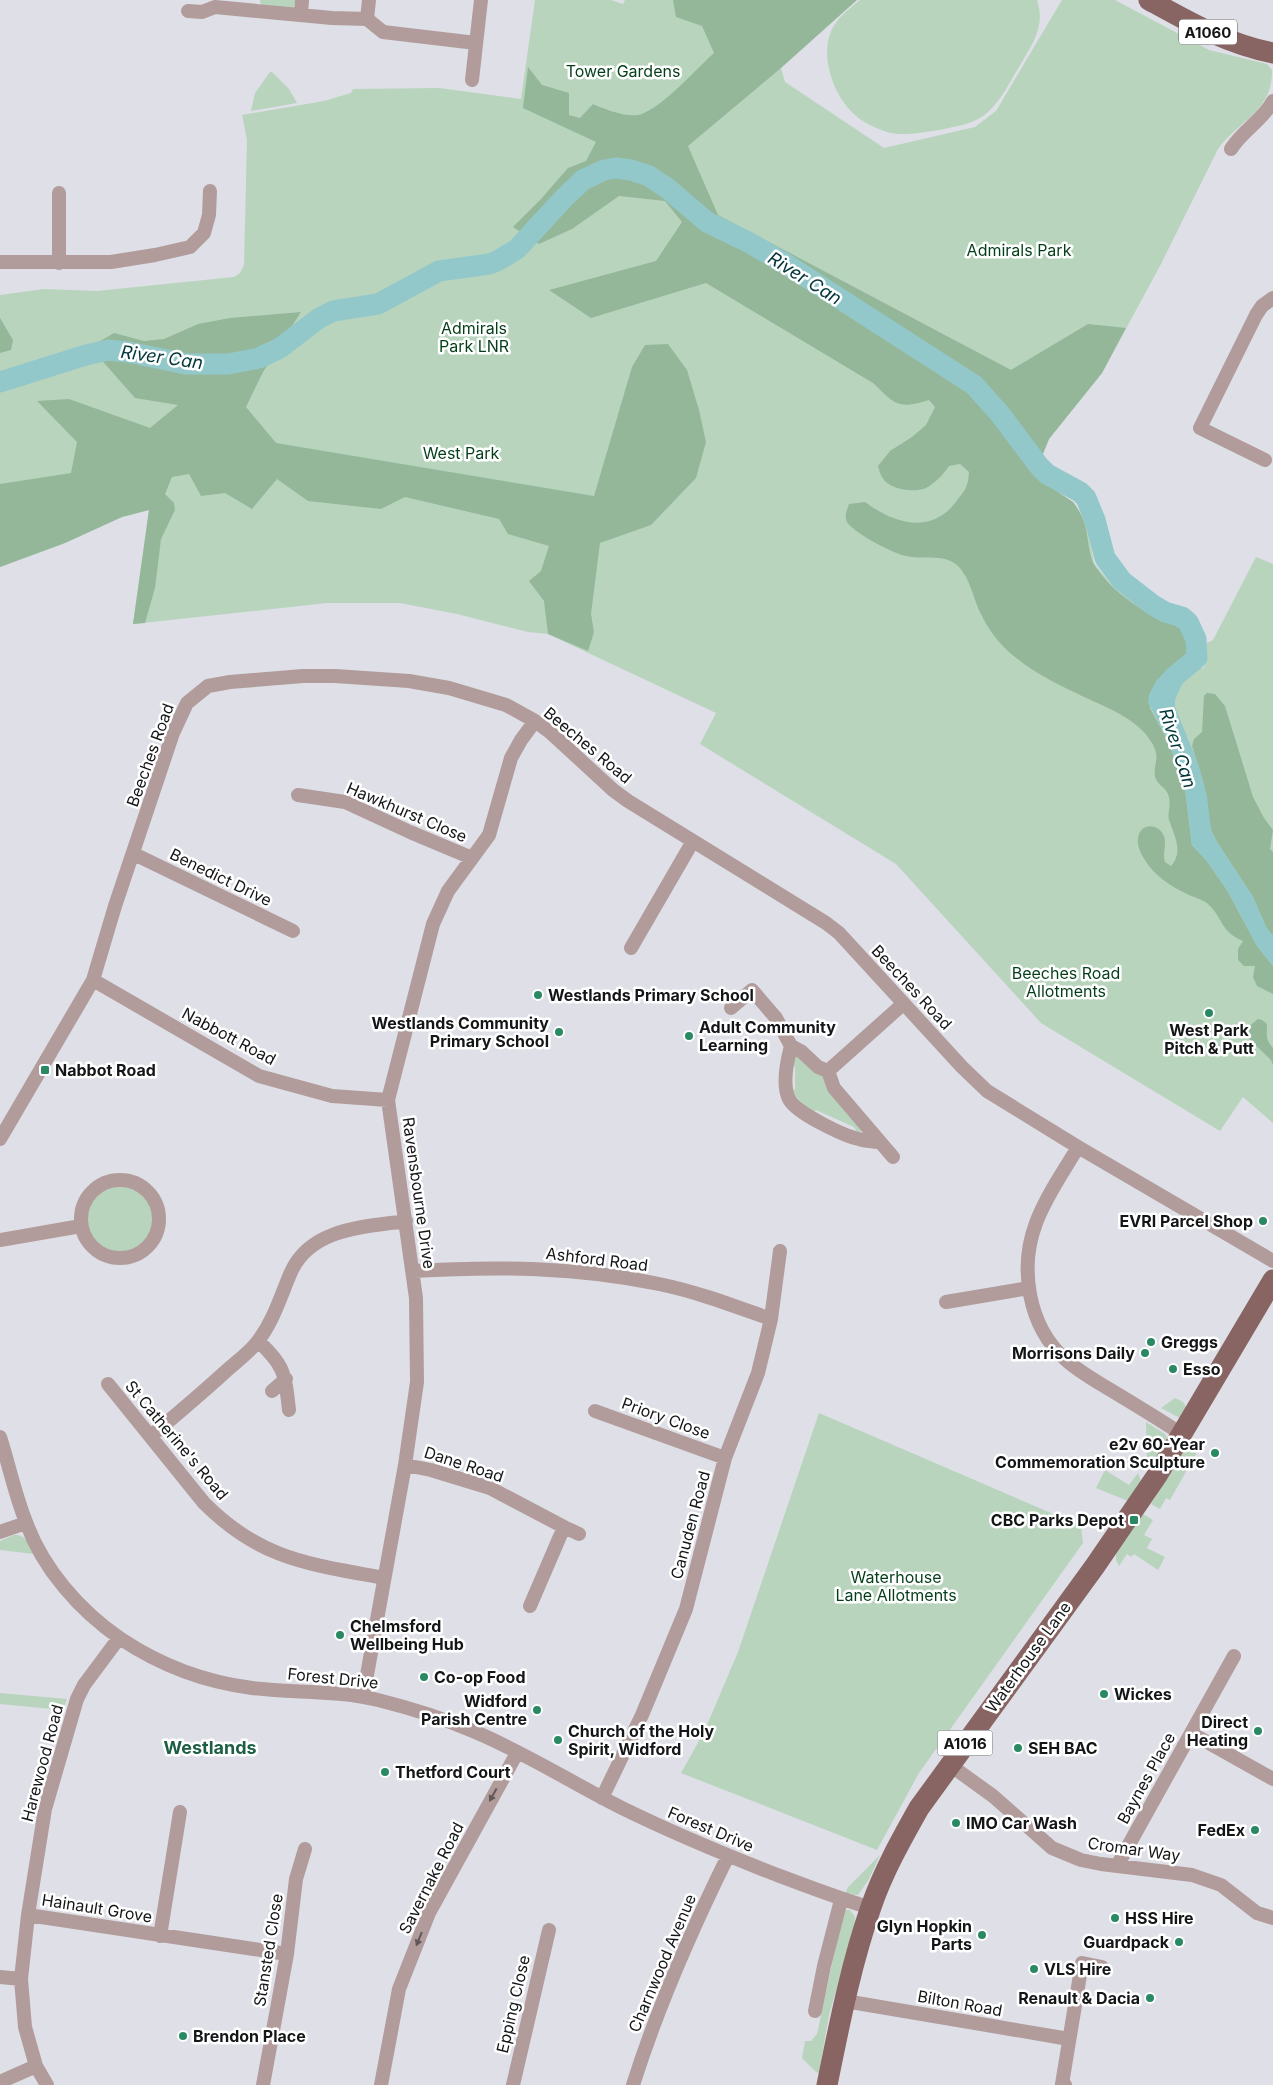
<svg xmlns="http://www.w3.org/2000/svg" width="1273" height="2085" font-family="Inter,sans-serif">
<rect width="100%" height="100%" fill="#dedfe7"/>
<!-- green -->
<path fill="#b8d4bd" d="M 260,0 L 296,0 L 293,9 L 261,5 Z
M 535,0 L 611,0 L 623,4 L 625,0 L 793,0 L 781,68 L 785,82 L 884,148 L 975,127 L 996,111 L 1062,0 L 1115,0 L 1209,50 L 1267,64 L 1272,70 C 1273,111 1239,120 1218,149 L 1161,264 L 1102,373 L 1049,439 L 1034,476 L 1073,502 L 1087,524 L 1094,563 L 1116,590 L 1154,617 L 1182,628 L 1188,639 L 1189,648 L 1203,669 L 1206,663 L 1205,644 L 1213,640 L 1256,557 L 1273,564 L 1273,1123 L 1243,1097 L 1220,1131 L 1041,1023 L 896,864 L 700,744 L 716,713 L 548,634 L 528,632 L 457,614 L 400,603 L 327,603 L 133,624 L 149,510 L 122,517 L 65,543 L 0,567 L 0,295 L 44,289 L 97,291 L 234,277 L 240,273 L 244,265 L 247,140 L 242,115 L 324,101 L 351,93 L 353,89 L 439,88 L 521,99 Z
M 860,0 L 1037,0 C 1046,26 1032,45 1019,67 C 1009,83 1000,104 983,116 C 972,124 957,126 944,129 C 925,132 906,137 887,132 C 876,128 863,123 854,114 C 834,96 821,59 830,34 C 835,19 849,9 860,0 Z
M 270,72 L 272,72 L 289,89 L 297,103 L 251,111 L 255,93 Z
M 796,1056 L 800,1056 L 821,1073 L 863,1129 L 858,1134 L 854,1127 L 816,1110 L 811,1113 L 792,1092 L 795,1089 L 795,1067 L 791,1064 Z
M86 1219a34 34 0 1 1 68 0a34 34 0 1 1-68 0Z
M 1175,1398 L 1183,1402 L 1186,1407 L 1180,1418 L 1161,1408 Z
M 819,1413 L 1081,1526 L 1083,1543 L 919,1773 L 877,1850 L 681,1773 L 704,1732 L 738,1652 Z
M 1146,1422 L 1165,1434 L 1168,1440 L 1154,1463 L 1147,1461 Z
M 1197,1439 L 1201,1441 L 1200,1447 L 1170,1500 L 1166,1498 L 1160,1509 L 1151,1504 L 1188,1444 Z
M 1105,1470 L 1129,1485 L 1138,1473 L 1141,1481 L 1128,1501 L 1096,1488 Z
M 1143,1514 L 1153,1520 L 1144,1535 L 1152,1539 L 1147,1548 L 1165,1557 L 1158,1570 L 1134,1554 L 1131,1557 L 1127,1554 L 1119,1566 L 1116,1560 L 1116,1553 Z
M 14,1535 C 26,1534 28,1544 34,1554 L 0,1550 L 0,1541 Z
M 0,1693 L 67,1699 L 63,1710 L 0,1704 Z
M 880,1855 L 869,1879 L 858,1895 L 845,1894 L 848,1887 Z
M 846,1910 L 850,1910 L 855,1917 L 854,1927 L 829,2015 L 819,2073 L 816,2072 L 802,2058 L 805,2041 L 811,2041 L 817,2034 L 843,1913 Z"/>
<!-- forest -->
<path fill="#94b79a" d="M 673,0 L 857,0 L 781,68 L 688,146 L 718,215 L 1011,370 L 1088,324 L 1126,328 L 1102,373 L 1049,439 L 1034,476 L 1073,502 C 1090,524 1085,536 1092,560 C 1094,567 1110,585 1116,590 C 1126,599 1142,610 1154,617 C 1173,627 1193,625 1189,654 L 1157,680 L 1149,696 L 1150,708 L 1169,743 L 1185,789 L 1192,845 L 1206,860 L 1227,890 L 1257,946 L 1273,966 L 1273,994 L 1257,986 L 1253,977 L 1255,966 L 1244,966 L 1238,960 L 1238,949 L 1243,941 C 1220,932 1223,917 1207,903 C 1202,900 1195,897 1189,895 C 1170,886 1154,876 1143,857 C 1140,852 1137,844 1138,839 C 1139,823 1158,822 1164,836 C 1167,845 1162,853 1165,862 L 1171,866 C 1184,851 1174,835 1169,820 C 1167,812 1172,805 1168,794 C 1165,787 1156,784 1155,776 C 1153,764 1161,758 1152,743 C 1138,719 1108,708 1084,697 C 1061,686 1034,673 1015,657 C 1002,647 989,631 982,616 C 973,600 971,578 957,565 C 943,553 922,560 906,556 C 892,553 854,533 847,522 C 844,516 847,510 849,504 L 865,502 C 893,523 930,535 955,503 C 965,490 968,488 969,472 L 960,464 L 949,466 C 944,474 935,483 926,488 C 914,493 889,490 882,477 C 880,474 879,469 878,466 L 890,451 L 912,437 L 926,425 L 935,407 L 929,400 C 897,410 895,404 873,383 L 706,283 L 591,318 L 549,290 L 656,261 L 682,222 L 665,201 L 619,196 L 572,229 L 539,244 L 513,227 L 541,199 L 568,168 L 586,161 L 596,142 L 523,108 L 528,67 L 542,85 L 569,93 L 569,115 L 580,118 L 593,104 C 604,109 629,119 642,114 C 666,104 694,71 714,53 L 702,26 L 676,17 Z
M 301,312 L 263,372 L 246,407 L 276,443 L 594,496 L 632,367 L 645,345 L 668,344 L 687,370 L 699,410 L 706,442 L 696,478 L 651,525 L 600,543 L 591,614 L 594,632 L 588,651 L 548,634 L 544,601 L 529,581 L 541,571 L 549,546 L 508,534 L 499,519 L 405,497 L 381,509 L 308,501 L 277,479 L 252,509 L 225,493 L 201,496 L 189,474 L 172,477 L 165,494 L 174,503 L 175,510 L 161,539 L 155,588 L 145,623 L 133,624 L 149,510 L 122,517 L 65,543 L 0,567 L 0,484 L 71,473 L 77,442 L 37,401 L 69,399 L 150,428 L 178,405 L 135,398 L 90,347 L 114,333 L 144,341 L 164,339 L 198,324 L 230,318 Z
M 0,318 L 13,340 L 11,350 L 0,353 Z
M 1207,693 L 1215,694 L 1225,706 L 1253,797 L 1264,818 L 1273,830 L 1270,849 L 1273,852 L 1273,936 L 1266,927 L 1253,897 L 1217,842 L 1211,830 L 1203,781 L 1192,746 L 1194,739 L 1202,732 L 1204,696 Z
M 1258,1019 L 1262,1020 L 1267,1024 C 1267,1035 1265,1039 1273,1048 L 1273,1065 L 1271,1060 L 1246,1036 L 1247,1028 Z"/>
<!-- water -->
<path fill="#93c8cb" d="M 1173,665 L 1183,682 L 1175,700 L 1175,707 L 1199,766 L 1207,797 L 1211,830 L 1217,842 L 1253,897 L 1266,927 L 1273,936 L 1273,966 L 1257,946 L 1227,890 L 1206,860 L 1192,845 L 1185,789 L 1169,743 L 1148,702 C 1150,686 1160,675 1173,665 Z"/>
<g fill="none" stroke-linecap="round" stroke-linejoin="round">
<!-- river -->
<path stroke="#93c8cb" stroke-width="21" d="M 0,382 L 86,355 L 108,350 L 128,352 L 186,364 L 228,364 L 259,358 L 280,348 L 318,319 L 333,311 L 378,304 L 439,271 L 489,264 L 497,261 L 517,249 L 564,198 L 583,180 L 604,170 L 616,168 L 631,170 L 649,176 L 667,188 L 707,222 L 748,242 L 786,264 L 974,385 L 1000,414 L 1039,466 L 1047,474 L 1080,492 L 1086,498 L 1095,520 L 1105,558 L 1122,581 L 1153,605 L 1165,612 L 1182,617 L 1188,622 L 1196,639 L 1197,658 L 1174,677 L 1163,697"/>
<!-- street -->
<path stroke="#b19c9b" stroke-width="14" d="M 369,0 L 367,19 L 383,32 L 476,43
M 188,11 L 202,12 L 215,7 L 332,18 L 367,19
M 301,15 L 302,0
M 472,80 L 481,0
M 1231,149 C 1242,131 1263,120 1273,101
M 59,193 L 59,263
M 0,262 L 111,262 L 155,255 L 190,247 L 204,233 L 209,215 L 210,191
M 1265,460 L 1200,428 L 1256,315 L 1262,306 L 1273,298
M 298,795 L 345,802 L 410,832 L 472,858
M 134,854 L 293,931
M 631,948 L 693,841
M 93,980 L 259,1076 L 332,1096 L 388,1100
M 731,1008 L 752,990 L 776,1018 L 791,1046 L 802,1052 L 818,1067 L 828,1071 L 834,1088 L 893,1157
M 791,1046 C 787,1061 782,1085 789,1099 C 796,1113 844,1136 859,1139 C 865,1141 872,1141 878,1142
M 828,1071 L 903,1004
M 0,1139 L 93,980 L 115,906 L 173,733 L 187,703 L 208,686 L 230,682 L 303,676 L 335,676 L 409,681 L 449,688 L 506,705 L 535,721 L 551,733 L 613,790 L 628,801 L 826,923 L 839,933 L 962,1067 L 987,1091 L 1078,1147 L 1273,1261
M 1078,1147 C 1064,1171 1046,1196 1036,1223 C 1019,1268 1028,1326 1065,1359 C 1078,1371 1094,1380 1109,1389 C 1134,1404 1159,1419 1183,1435
M81 1219a39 39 0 1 1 78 0a39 39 0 1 1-78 0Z
M 0,1240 L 81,1226
M 413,1271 C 496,1266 578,1267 659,1284 C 698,1292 734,1306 771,1319
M 946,1302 L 1029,1288
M 258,1341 C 285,1366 285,1374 289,1410
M 108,1384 L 204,1503 C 261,1560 309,1564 384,1578
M 272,1391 L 286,1379
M 595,1411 L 725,1458
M 151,1436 C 176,1415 201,1394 225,1372 C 236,1362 250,1352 258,1341 C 274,1320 281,1295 291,1272 C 311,1228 364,1227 406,1221
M 0,1437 C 9,1465 15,1495 26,1522 C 43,1569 80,1611 121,1639 C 160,1665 205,1682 252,1688 C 294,1693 336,1690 378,1700 C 410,1708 442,1718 473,1731 C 524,1752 572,1783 622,1808 C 671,1832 721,1853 772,1873 C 804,1885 837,1898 871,1908
M 405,1465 L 431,1470 L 490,1488 L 564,1527 L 530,1606
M 564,1527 L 579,1534
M 0,1532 L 26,1523
M 363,1697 L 405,1465 L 417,1382 L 416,1298 L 388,1100 L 433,924 L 448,891 L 489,835 L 511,758 L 521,740 L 535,721
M 1191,1733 L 1273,1779
M 950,1765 L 993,1796 L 1052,1848 L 1081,1860 L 1101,1864 L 1192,1875 L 1221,1885 L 1257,1913 L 1273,1918
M 602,1798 L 642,1715 L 686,1609 L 725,1458 L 758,1373 L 771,1319 L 780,1251
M 1117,1866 L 1234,1656
M 28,1915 L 287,1954
M 160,1936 L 180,1812
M 0,1977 L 21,1979
M 845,2001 L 1069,2039
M 815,2011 L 824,1966 L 841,1900
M 0,2082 L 36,2066
M 47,2085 L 36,2066 L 25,2027 L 21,1979 L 28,1915 L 45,1809 L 77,1699 L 84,1685 L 119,1638
M 263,2085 L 287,1954 L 296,1879 L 305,1849
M 381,2085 L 399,1989 L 429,1913 L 517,1753
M 513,2085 L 549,1930
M 633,2085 C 658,2006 691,1931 728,1856
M 1065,2085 L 1062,2084 L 1082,1963 L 1102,1967"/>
<!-- primary -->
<path stroke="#886462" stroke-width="21" d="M 1149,0 C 1189,22 1227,44 1273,53
M 827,2085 C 839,2026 851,1964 871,1907 C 883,1872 901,1840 919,1808 L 1095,1566 L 1158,1474 L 1273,1280"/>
</g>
<!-- one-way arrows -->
<defs><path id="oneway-solid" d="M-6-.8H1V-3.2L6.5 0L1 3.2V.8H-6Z" transform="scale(1.25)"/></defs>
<g fill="#625859">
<use href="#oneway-solid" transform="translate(493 1795) rotate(119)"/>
<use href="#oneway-solid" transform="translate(419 1939) rotate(112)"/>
</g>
<!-- markers -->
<g fill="#288963" stroke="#fff" stroke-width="2">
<circle cx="538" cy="995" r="5"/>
<circle cx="1209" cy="1013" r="5"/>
<circle cx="559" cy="1032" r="5"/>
<circle cx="689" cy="1036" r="5"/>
<rect x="40" y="1065" width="10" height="10" rx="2.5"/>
<circle cx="1263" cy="1221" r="5"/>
<circle cx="1151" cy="1342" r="5"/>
<circle cx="1145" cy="1353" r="5"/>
<circle cx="1173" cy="1369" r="5"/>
<circle cx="1215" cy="1453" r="5"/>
<rect x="1129" y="1515" width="10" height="10" rx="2.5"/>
<circle cx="340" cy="1635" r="5"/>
<circle cx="424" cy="1677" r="5"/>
<circle cx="1104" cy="1694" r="5"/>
<circle cx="537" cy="1710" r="5"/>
<circle cx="1258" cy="1731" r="5"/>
<circle cx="558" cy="1740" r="5"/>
<circle cx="1018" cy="1748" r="5"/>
<circle cx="385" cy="1772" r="5"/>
<circle cx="956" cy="1823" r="5"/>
<circle cx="1255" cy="1830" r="5"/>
<circle cx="1115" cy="1918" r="5"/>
<circle cx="982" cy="1935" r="5"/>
<circle cx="1179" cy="1942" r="5"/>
<circle cx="1034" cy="1969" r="5"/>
<circle cx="1150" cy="1998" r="5"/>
<circle cx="183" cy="2036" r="5"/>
</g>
<g text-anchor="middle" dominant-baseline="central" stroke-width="5" stroke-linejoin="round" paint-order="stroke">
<!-- shield labels -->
<g fill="#fff" stroke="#5a5b5d" stroke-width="1">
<rect x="1179" y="19.5" width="58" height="25" rx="4"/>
<rect x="937.5" y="1730.5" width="55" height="25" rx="4"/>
</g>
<g font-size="15" font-weight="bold" fill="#141517">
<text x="1208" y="32">A1060</text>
<text x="965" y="1743">A1016</text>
</g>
<!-- park labels -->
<g font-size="16" fill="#043e19" stroke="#fff">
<text x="623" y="71">Tower Gardens</text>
<text x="1019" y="250">Admirals Park</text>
<text x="474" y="328">Admirals<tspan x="474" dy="18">Park LNR</tspan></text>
<text x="461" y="453">West Park</text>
<text x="1066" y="973">Beeches Road<tspan x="1066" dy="18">Allotments</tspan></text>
<text x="896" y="1577">Waterhouse<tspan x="896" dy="18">Lane Allotments</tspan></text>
</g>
<!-- street labels -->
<g font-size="16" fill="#141517" stroke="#fff">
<text transform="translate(588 745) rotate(40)">Beeches Road</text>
<text transform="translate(150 755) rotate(-70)">Beeches Road</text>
<text transform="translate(407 812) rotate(23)">Hawkhurst Close</text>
<text transform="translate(221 877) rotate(26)">Benedict Drive</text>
<text transform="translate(912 987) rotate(47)">Beeches Road</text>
<text transform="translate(229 1036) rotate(28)">Nabbott Road</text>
<text transform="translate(419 1193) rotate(82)">Ravensbourne Drive</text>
<text transform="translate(597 1259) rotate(7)">Ashford Road</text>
<text transform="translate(666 1418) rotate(20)">Priory Close</text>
<text transform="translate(177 1440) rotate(50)">St Catherine's Road</text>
<text transform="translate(464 1464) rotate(18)">Dane Road</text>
<text transform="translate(690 1525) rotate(-75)">Canuden Road</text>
<text transform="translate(1028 1657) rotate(-54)">Waterhouse Lane</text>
<text transform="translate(333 1678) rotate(6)">Forest Drive</text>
<text transform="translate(42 1763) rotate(-75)">Harewood Road</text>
<text transform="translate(1146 1778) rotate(-61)">Baynes Place</text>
<text transform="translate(711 1829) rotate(23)">Forest Drive</text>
<text transform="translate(1134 1849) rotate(8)">Cromar Way</text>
<text transform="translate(431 1878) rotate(-63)">Savernake Road</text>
<text transform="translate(97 1908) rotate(9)">Hainault Grove</text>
<text transform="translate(268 1950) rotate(-81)">Stansted Close</text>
<text transform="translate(662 1963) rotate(-67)">Charnwood Avenue</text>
<text transform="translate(960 2003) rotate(10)">Bilton Road</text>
<text transform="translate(513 2004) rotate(-77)">Epping Close</text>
</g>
<!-- poi labels -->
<g font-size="16" font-weight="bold" fill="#141517" stroke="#fff" text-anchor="start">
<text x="548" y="995">Westlands Primary School</text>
<text x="549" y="1023" text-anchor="end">Westlands Community<tspan x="549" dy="18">Primary School</tspan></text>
<text x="699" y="1027">Adult Community<tspan x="699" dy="18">Learning</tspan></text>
<text x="1209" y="1030" text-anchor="middle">West Park<tspan x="1209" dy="18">Pitch &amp; Putt</tspan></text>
<text x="55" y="1070">Nabbot Road</text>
<text x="1253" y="1221" text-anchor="end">EVRI Parcel Shop</text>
<text x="1161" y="1342">Greggs</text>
<text x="1135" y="1353" text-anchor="end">Morrisons Daily</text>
<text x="1183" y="1369">Esso</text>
<text x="1205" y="1444" text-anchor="end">e2v 60-Year<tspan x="1205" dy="18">Commemoration Sculpture</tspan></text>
<text x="1124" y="1520" text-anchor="end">CBC Parks Depot</text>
<text x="350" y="1626">Chelmsford<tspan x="350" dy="18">Wellbeing Hub</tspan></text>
<text x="434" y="1677">Co-op Food</text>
<text x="1114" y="1694">Wickes</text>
<text x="527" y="1701" text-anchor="end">Widford<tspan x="527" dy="18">Parish Centre</tspan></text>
<text x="1248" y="1722" text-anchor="end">Direct<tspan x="1248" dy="18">Heating</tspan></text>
<text x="568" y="1731">Church of the Holy<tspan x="568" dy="18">Spirit, Widford</tspan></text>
<text x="1028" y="1748">SEH BAC</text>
<text x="395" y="1772">Thetford Court</text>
<text x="966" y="1823">IMO Car Wash</text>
<text x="1245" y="1830" text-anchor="end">FedEx</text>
<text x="1125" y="1918">HSS Hire</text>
<text x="972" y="1926" text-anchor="end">Glyn Hopkin<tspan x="972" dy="18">Parts</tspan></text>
<text x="1169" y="1942" text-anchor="end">Guardpack</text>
<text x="1044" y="1969">VLS Hire</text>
<text x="1140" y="1998" text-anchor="end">Renault &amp; Dacia</text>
<text x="193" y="2036">Brendon Place</text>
</g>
<!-- water labels -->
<g font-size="18" font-style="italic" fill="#02373a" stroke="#fff">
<text transform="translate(805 278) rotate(32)">River Can</text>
<text transform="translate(162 357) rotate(8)">River Can</text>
<text transform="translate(1178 748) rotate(72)">River Can</text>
</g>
<!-- neighbourhood labels -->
<g font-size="18" font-weight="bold" fill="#1d5f44" stroke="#fff">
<text x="210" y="1747">Westlands</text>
</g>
</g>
</svg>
